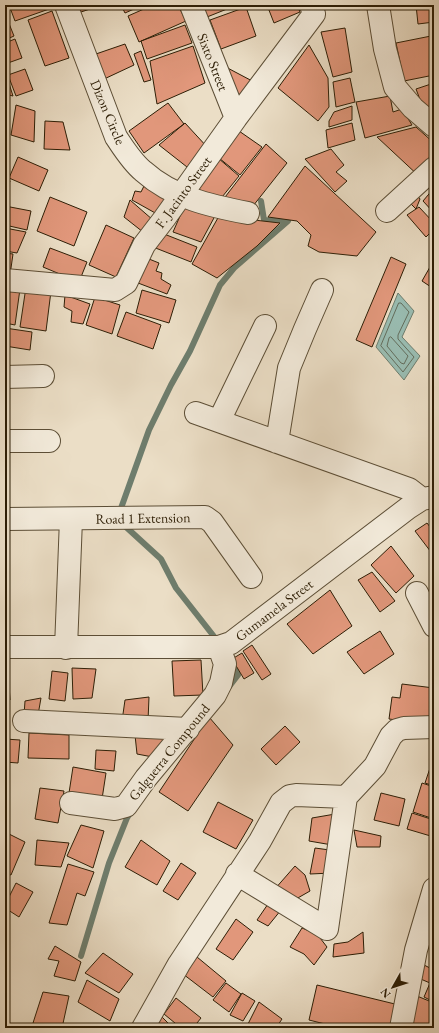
<svg xmlns="http://www.w3.org/2000/svg" width="439" height="1033" font-family="'EB Garamond',serif">
<rect width="100%" height="100%" fill="#ebdec6"/>
<filter id="stains"><feTurbulence type="fractalNoise" baseFrequency=".005" numOctaves="4"/><feColorMatrix values="0 0 0 0 .2 0 0 0 0 .09 0 0 0 0 .02 0 0 0 .5 -.17"/></filter>
<radialGradient id="worn" r=".72"><stop offset=".6" stop-color="#630" stop-opacity="0"/><stop offset="1" stop-color="#630" stop-opacity=".3"/></radialGradient>
<!-- water -->
<path fill="#99bcb1" stroke="#6e7d6d" d="M 398,293 L 414,311 L 402,337 L 420,356 L 404,380 L 376,347 Z"/>
<g fill="none" stroke-linecap="round" stroke-linejoin="round">
<!-- shore -->
<path stroke="#636d5c" stroke-width="1" d="M 399,303 L 401,303 L 409,312 L 398,335 L 398,339 L 414,357 L 403,372 L 381,346 Z
M 391,337 L 408,356 L 404,364 L 401,363 L 387,346 L 389,338 Z"/>
<!-- stream -->
<path stroke="#6e7d6d" stroke-width="6" d="M 120,511 L 149,430 L 171,385 L 190,351 L 220,285 L 234,268 L 288,221 L 264,220 L 261,201
M 126,527 L 161,559 L 176,588 L 216,639
M 228,688 L 238,675 L 232,662
M 81,956 L 109,863 L 127,818 L 132,810"/>
</g>
<!-- building -->
<path fill="#e1977b" stroke="#2d1e06" d="M 9,5 L 51,5 L 52,8 L 15,21 Z
M 75,5 L 102,5 L 78,13 Z
M 121,5 L 143,5 L 125,13 Z
M 153,5 L 178,5 L 186,21 L 139,42 L 128,16 Z
M 197,5 L 237,5 L 202,19 Z
M 267,5 L 297,5 L 300,12 L 274,23 Z
M 416,5 L 434,5 L 434,22 L 418,24 Z
M 246,7 L 256,36 L 221,49 L 210,20 Z
M 52,11 L 69,58 L 45,66 L 28,20 Z
M 8,21 L 14,36 L 5,40 L 5,22 Z
M 185,25 L 192,43 L 147,59 L 141,41 Z
M 345,28 L 352,72 L 333,77 L 321,32 Z
M 431,36 L 434,49 L 434,75 L 404,81 L 396,43 Z
M 15,39 L 22,58 L 5,64 L 5,43 Z
M 125,44 L 134,65 L 102,80 L 93,55 Z
M 309,45 L 328,78 L 329,107 L 318,121 L 278,88 Z
M 193,46 L 205,83 L 157,104 L 150,61 Z
M 141,51 L 151,80 L 144,82 L 134,54 Z
M 220,64 L 256,83 L 234,102 Z
M 25,69 L 33,90 L 16,96 L 8,75 Z
M 6,74 L 13,96 L 5,94 Z
M 350,78 L 355,102 L 336,107 L 333,82 Z
M 434,83 L 434,106 L 424,110 L 416,89 Z
M 390,96 L 393,112 L 402,109 L 412,125 L 365,138 L 356,102 Z
M 168,103 L 184,124 L 144,153 L 129,131 Z
M 16,105 L 35,111 L 34,142 L 11,135 Z
M 352,106 L 352,120 L 329,127 L 329,121 L 334,112 Z
M 45,121 L 63,122 L 70,150 L 44,149 Z
M 185,123 L 208,148 L 187,167 L 159,145 Z
M 352,123 L 355,140 L 328,148 L 326,130 Z
M 416,127 L 434,143 L 434,165 L 421,178 L 377,137 Z
M 239,131 L 262,147 L 240,175 L 219,158 Z
M 266,144 L 287,163 L 253,206 L 222,201 Z
M 331,149 L 344,165 L 336,172 L 347,181 L 335,192 L 305,159 Z
M 18,157 L 48,170 L 39,191 L 9,178 Z
M 218,158 L 239,176 L 218,202 L 197,188 Z
M 305,166 L 376,232 L 357,256 L 319,252 L 308,246 L 311,235 L 297,221 L 268,217 Z
M 5,179 L 10,181 L 5,196 Z
M 144,186 L 171,197 L 157,214 L 132,200 L 135,191 L 141,192 Z
M 434,188 L 434,213 L 423,201 Z
M 417,195 L 420,199 L 416,209 L 408,201 Z
M 50,197 L 87,212 L 74,246 L 37,231 Z
M 130,200 L 153,220 L 143,232 L 124,217 Z
M 5,206 L 31,211 L 27,230 L 5,225 Z
M 184,207 L 215,216 L 201,242 L 173,232 Z
M 419,207 L 434,223 L 434,229 L 426,237 L 407,215 Z
M 219,216 L 280,223 L 257,246 L 217,278 L 192,264 Z
M 106,225 L 134,238 L 116,277 L 89,265 Z
M 5,228 L 26,232 L 17,253 L 5,251 Z
M 159,232 L 197,247 L 191,262 L 153,247 Z
M 50,248 L 87,262 L 79,282 L 43,267 Z
M 5,253 L 13,254 L 10,275 L 5,274 Z
M 391,257 L 406,264 L 372,347 L 356,340 Z
M 149,259 L 159,263 L 156,271 L 162,273 L 161,279 L 171,285 L 167,294 L 138,283 Z
M 434,260 L 434,289 L 422,281 Z
M 5,286 L 20,289 L 15,325 L 5,323 Z
M 26,287 L 51,291 L 46,331 L 20,327 Z
M 142,290 L 176,300 L 169,323 L 136,313 Z
M 65,295 L 90,304 L 83,324 L 71,322 L 72,311 L 64,307 Z
M 95,297 L 120,305 L 112,334 L 86,325 Z
M 126,312 L 161,325 L 153,349 L 117,336 Z
M 5,328 L 32,332 L 30,350 L 5,346 Z
M 5,351 L 9,352 L 6,375 L 5,375 Z
M 427,523 L 434,532 L 434,556 L 415,531 Z
M 391,546 L 414,576 L 396,593 L 371,565 Z
M 372,572 L 395,601 L 380,612 L 358,580 Z
M 330,590 L 352,626 L 313,654 L 287,624 Z
M 380,631 L 394,654 L 364,674 L 347,652 Z
M 252,645 L 271,674 L 262,680 L 243,651 Z
M 242,653 L 254,673 L 244,679 L 232,659 Z
M 201,660 L 203,695 L 174,696 L 172,661 Z
M 72,668 L 96,669 L 92,698 L 73,699 Z
M 8,669 L 10,700 L 5,700 L 5,670 Z
M 52,671 L 68,673 L 65,701 L 49,699 Z
M 402,684 L 434,688 L 434,725 L 389,719 L 392,697 L 400,698 Z
M 149,697 L 148,721 L 122,721 L 125,700 Z
M 41,698 L 38,715 L 24,715 L 25,701 Z
M 209,717 L 233,745 L 188,811 L 159,792 Z
M 285,726 L 300,742 L 276,765 L 261,749 Z
M 29,733 L 69,735 L 69,759 L 28,758 Z
M 135,735 L 171,739 L 158,758 L 137,754 Z
M 5,739 L 20,740 L 18,763 L 5,762 Z
M 96,750 L 116,751 L 114,771 L 95,769 Z
M 73,767 L 106,773 L 102,799 L 69,793 Z
M 430,768 L 434,769 L 434,786 L 425,783 Z
M 422,783 L 434,787 L 434,819 L 413,812 Z
M 40,788 L 64,791 L 58,823 L 35,819 Z
M 381,793 L 405,799 L 399,826 L 374,820 Z
M 218,802 L 253,820 L 236,849 L 203,832 Z
M 341,813 L 338,846 L 309,841 L 312,818 Z
M 412,813 L 434,820 L 434,837 L 407,829 Z
M 81,825 L 104,831 L 93,868 L 67,856 Z
M 354,830 L 381,836 L 380,847 L 357,847 Z
M 5,832 L 25,842 L 11,875 L 5,873 Z
M 37,840 L 69,843 L 61,867 L 35,865 Z
M 141,840 L 170,861 L 157,885 L 125,867 Z
M 315,848 L 337,851 L 332,873 L 310,874 Z
M 181,863 L 196,873 L 178,900 L 163,891 Z
M 68,864 L 94,872 L 85,896 L 77,893 L 67,925 L 49,923 Z
M 295,866 L 305,875 L 310,891 L 289,903 L 274,890 Z
M 16,883 L 33,892 L 19,917 L 5,908 L 5,905 Z
M 268,904 L 281,910 L 268,926 L 257,920 Z
M 236,919 L 253,932 L 233,960 L 216,949 Z
M 302,928 L 317,934 L 327,947 L 314,965 L 304,954 L 290,947 Z
M 363,932 L 364,953 L 333,957 L 334,944 L 348,942 Z
M 55,946 L 81,962 L 75,981 L 54,976 L 59,961 L 48,959 Z
M 103,953 L 133,974 L 119,993 L 85,973 Z
M 197,957 L 226,981 L 213,997 L 183,974 Z
M 422,964 L 434,970 L 434,1002 L 424,997 L 430,983 L 416,977 Z
M 87,980 L 119,999 L 110,1021 L 78,1002 Z
M 226,983 L 241,994 L 229,1012 L 213,1000 Z
M 317,985 L 399,1005 L 393,1028 L 341,1028 L 309,1020 Z
M 43,992 L 69,996 L 62,1028 L 45,1028 L 33,1023 Z
M 242,993 L 255,1001 L 243,1021 L 230,1015 Z
M 417,996 L 434,1003 L 434,1027 L 408,1023 Z
M 176,998 L 201,1018 L 193,1028 L 181,1028 L 164,1014 Z
M 259,1002 L 282,1019 L 276,1028 L 250,1028 L 247,1026 Z
M 159,1014 L 173,1028 L 145,1028 Z
M 408,1025 L 432,1028 L 408,1028 Z"/>
<g fill="none" stroke-linecap="round" stroke-linejoin="round">
<defs>
<path id="minor" d="M 66,5 L 116,137 C 124,149 132,162 143,171 C 173,198 211,206 248,213
M 191,5 L 236,118
M 378,5 L 385,49 L 395,87 L 413,108 L 434,126
M 387,211 L 434,168
M 5,280 L 115,290 L 126,283 L 144,245 L 164,219 L 236,118 L 314,14 L 311,5
M 5,377 L 43,376
M 196,413 L 409,489 L 422,499
M 219,421 L 265,326
M 5,441 L 49,441
M 277,442 L 289,368 L 305,329 L 322,290
M 5,519 L 205,517 L 212,522 L 251,577
M 417,593 L 434,626
M 5,647 L 219,647 L 231,643 L 408,508 L 422,499 L 434,497
M 66,648 L 71,519
M 24,721 L 188,729
M 71,803 L 115,809 L 126,806 L 146,778 L 215,695 L 221,683 L 225,664 L 219,647
M 237,874 L 327,929 L 346,797
M 143,1028 L 179,964 L 260,841 L 281,803 L 290,796 L 296,795 L 346,797 L 375,766 L 391,736 L 397,730 L 404,728 L 434,727
M 401,1028 L 416,950 L 434,889"/>
</defs>
<!-- minor casing -->
<use href="#minor" stroke="#5c4e36" stroke-width="24"/>
<!-- minor -->
<use href="#minor" stroke="#f2eada" stroke-width="22"/>
</g>
<g text-anchor="middle" dominant-baseline="central" stroke-width="3" stroke-linejoin="round" paint-order="stroke">
<!-- street labels -->
<g font-size="14" fill="#2d1e06" stroke="#f2eada">
<text transform="translate(213 62) rotate(68)">Sixto Street</text>
<text transform="translate(108 112) rotate(67)">Dizon Circle</text>
<text transform="translate(183 192) rotate(-54)">F. Jacinto Street</text>
<text transform="translate(143 518) rotate(-1)">Road 1 Extension</text>
<text transform="translate(274 610) rotate(-37)">Gumamela Street</text>
<text transform="translate(169 752) rotate(-51)">Galguerra Compound</text>
</g>
</g>
<!-- margin -->
<rect width="439" height="1033" fill="none" stroke="#ebdec6" stroke-width="20"/>
<rect x="6" y="6" width="427" height="1021" fill="none" stroke="#2d1e06" stroke-width="2"/>
<rect x="10" y="10" width="419" height="1013" fill="none" stroke="#2d1e06"/>
<!-- north arrow -->
<g transform="translate(393 987) rotate(231)" stroke="#f2eada" stroke-width="3" paint-order="stroke">
<path d="M0-3L7 15L0 10L-7 15Z" fill="#2d1e06"/>
<text y="-6" font-size="11" font-weight="bold" text-anchor="middle" fill="#2d1e06">N</text>
</g>
<rect width="100%" height="100%" filter="url(#stains)"/>
<rect width="100%" height="100%" fill="url(#worn)"/>
</svg>
